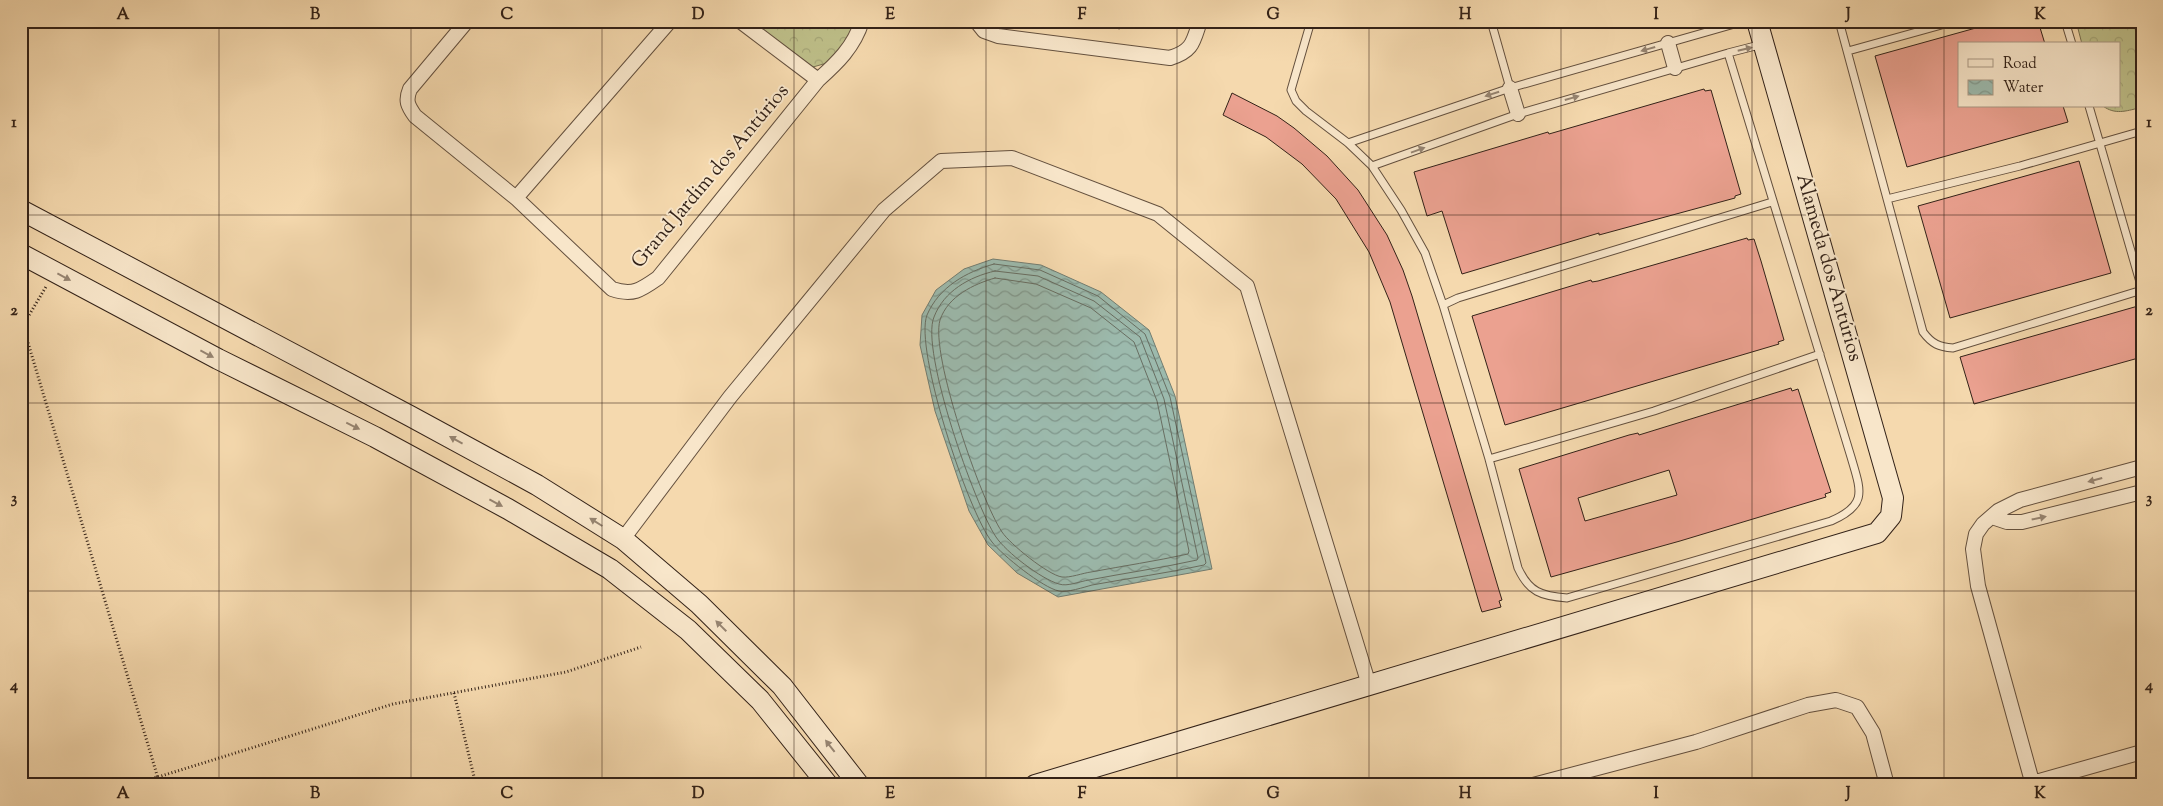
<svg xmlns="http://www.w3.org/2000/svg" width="2163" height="806" font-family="'Sorts Mill Goudy',serif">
<defs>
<pattern id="forest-crowns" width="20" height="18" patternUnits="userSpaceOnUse" patternTransform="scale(1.25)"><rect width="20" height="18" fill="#bebf89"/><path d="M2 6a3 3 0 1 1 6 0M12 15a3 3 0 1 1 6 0" fill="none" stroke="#a4a476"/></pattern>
<pattern id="water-waves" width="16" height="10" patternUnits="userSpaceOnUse" patternTransform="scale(1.25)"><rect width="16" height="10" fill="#9cbaad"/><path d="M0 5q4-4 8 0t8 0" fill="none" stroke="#80978c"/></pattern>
</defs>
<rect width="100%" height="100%" fill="#f5d9ae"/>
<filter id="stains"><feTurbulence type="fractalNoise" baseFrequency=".004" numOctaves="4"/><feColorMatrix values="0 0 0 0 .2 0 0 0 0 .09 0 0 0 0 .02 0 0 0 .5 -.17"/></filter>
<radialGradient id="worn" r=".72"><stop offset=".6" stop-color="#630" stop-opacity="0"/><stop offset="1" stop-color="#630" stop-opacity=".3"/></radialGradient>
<!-- forest -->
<path fill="url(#forest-crowns)" stroke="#787050" d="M 750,21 L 855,21 L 848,43 L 827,63 L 813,67 L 800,63 Z
M 2076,21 L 2142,21 L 2142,95 L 2136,97 L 2139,108 C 2126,111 2115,115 2103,106 L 2119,106 L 2119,44 L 2082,44 Z"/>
<!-- water -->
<path fill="url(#water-waves)" stroke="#727d71" d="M 993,259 L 1041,265 L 1101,292 L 1149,330 L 1175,396 L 1212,569 L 1058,597 L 1017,573 L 988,545 L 969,511 L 935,411 L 920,345 L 922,315 L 936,290 L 964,269 Z"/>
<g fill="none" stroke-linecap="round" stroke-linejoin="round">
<!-- shore -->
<path stroke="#686e62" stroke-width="1" d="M 994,264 L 1040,270 L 1098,296 L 1145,334 L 1170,397 L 1206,563 L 1204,565 C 1168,573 1130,578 1092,585 C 1085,587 1066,593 1059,591 C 1043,588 1002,555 992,542 C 968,512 914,349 927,315 C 939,287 966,272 994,264 Z
M 995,271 L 1038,276 L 1094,301 L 1140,337 L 1164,399 L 1198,558 L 1197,560 C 1161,568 1125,573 1089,580 C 1081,581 1067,587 1059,584 C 1041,579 1006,552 996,537 C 975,506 920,350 934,317 C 944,291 969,277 995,271 Z
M 995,278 L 1036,284 L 1091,308 L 1134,342 L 1157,401 L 1189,551 L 1188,554 C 1156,561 1123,566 1091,572 C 1083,573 1070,578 1062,577 C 1048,575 1010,544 1002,532 C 981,501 930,354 940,320 C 948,296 974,284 995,278 Z"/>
</g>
<!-- building -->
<path fill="#eba190" stroke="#332218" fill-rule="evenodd" d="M 2001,21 L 2038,21 L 2045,44 L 1959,44 L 1959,106 L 2063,106 L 2068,122 L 1907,167 L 1875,56 Z
M 1704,89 L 1705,91 L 1711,90 L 1741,194 L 1735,196 L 1735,198 L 1599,235 L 1599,233 L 1462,274 L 1442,211 L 1427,216 L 1414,172 L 1548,132 L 1549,134 Z
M 1232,93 L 1277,116 L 1294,128 L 1327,156 L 1358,190 L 1387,235 L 1403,270 L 1412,296 L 1498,587 L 1502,600 L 1499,601 L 1501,607 L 1482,612 L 1480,606 L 1390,302 L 1369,252 L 1336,199 L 1302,164 L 1266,137 L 1223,115 Z
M 2079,161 L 2111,273 L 1950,318 L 1918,206 Z
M 1747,238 L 1748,240 L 1754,239 L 1761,261 L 1784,340 L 1778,342 L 1779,344 L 1505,425 L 1472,316 L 1591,280 L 1592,282 L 1598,281 Z
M 2138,306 L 2142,319 L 2142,357 L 1974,404 L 1960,357 Z
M 1791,388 L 1792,391 L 1798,389 L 1818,452 L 1831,492 L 1825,494 L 1826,497 L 1680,541 L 1551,577 L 1519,469 L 1629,435 L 1638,433 L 1639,435 ZM 1669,470 L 1677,495 L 1585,521 L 1578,498 Z"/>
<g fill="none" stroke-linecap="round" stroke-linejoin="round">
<defs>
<path id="lane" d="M 1311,21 L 1291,90 L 1296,101 L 1306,111 L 1348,143 L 1372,166 L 1401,210 L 1425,253 L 1443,305 L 1489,459 L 1518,568 C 1529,592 1541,596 1567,598 L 1831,521 C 1868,505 1861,491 1851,457 L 1728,53
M 1491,21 L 1510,88
M 1839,21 L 1923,332 C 1932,344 1939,347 1953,348 L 2142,290
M 2065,21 L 2072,44
M 1848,51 L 1956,21
M 2089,106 L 2142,289
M 1348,143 L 1510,88 L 1745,21
M 1372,166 L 1518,114 L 1728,53 L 1763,44
M 1887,199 L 2020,166 L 2142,131
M 1443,305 L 1458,298 L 1772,202
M 1489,459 L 1654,411 L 1820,354"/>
<path id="street" d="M 255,21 L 260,21
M 467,21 L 410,89 C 405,101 408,106 415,116 L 516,198 L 612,289 C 633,296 641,290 658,278 L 818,80 C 837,63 854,47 862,21
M 740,21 L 818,80
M 976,21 L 984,31 L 998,36 L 1170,58 C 1193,51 1193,42 1200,21
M 1668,43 L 1675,68
M 1510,88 L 1518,114
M 516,198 L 670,21
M 1992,517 L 2007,522 L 2022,522 L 2142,492
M 623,539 L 730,397 L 884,210 L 941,161 L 1012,158 L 1158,214 L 1247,286 L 1369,685
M 2032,783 L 2142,752
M 1533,785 L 1696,742 L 1808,705 L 1836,700 L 1857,707 L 1873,733 L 1887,785
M 2033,785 L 1978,586 L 1973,549 L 1976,534 L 1983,524 L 1998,511 L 2020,500 L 2142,467"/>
<path id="secondary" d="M 21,210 L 410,416 L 537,485 L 623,539 L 699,604 L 782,686 L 859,785
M 21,254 L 218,359 L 375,437 L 508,509 L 610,569 L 688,630 L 760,700 L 828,785
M 1035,785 L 1877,533 L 1891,516 L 1893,498 L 1757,21"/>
</defs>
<!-- lane casing -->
<use href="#lane" stroke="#64503e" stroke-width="9"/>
<!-- street casing -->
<use href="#street" stroke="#64503e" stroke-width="16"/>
<!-- secondary casing -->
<use href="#secondary" stroke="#332218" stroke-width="22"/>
<!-- path -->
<path stroke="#332218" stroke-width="3" stroke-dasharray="1 2.5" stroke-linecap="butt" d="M 1118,29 L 1121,21
M 23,326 L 160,785
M 22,327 L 47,285
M 454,693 L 476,785
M 124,785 L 158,777 L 393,704 L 566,672 L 641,647"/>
<!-- lane -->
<use href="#lane" stroke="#f8e6ca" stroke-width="7"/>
<!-- street -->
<use href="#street" stroke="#f8e6ca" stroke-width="14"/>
<!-- secondary -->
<use href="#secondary" stroke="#f8e6ca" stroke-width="20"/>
</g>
<!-- one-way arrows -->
<defs><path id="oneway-solid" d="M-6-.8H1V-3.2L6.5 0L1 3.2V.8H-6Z" transform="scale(1.25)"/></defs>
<g fill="#968471">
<use href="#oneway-solid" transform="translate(1648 49) rotate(164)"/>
<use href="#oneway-solid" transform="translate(1745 49) rotate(-13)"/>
<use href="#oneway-solid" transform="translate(1492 94) rotate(162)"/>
<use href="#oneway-solid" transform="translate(1572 98) rotate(-16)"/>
<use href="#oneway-solid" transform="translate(1418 150) rotate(-20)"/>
<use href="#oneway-solid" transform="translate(64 277) rotate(28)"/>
<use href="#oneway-solid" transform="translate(207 354) rotate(28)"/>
<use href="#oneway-solid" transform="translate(353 426) rotate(26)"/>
<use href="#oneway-solid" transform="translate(456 440) rotate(-151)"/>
<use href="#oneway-solid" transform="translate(2095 480) rotate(165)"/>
<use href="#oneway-solid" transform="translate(496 503) rotate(28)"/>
<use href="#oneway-solid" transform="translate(2039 518) rotate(-12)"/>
<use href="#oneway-solid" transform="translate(596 522) rotate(-148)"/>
<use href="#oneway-solid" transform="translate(721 626) rotate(-135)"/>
<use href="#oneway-solid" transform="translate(830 746) rotate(-128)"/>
</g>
<!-- grid -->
<path fill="none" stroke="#332218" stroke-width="1" stroke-opacity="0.55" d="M 219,21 L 219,785M 411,21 L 411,785M 602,21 L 602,785M 794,21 L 794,785M 986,21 L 986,785M 1177,21 L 1177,785M 1369,21 L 1369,785M 1561,21 L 1561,785M 1752,21 L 1752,785M 1944,21 L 1944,785M 21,215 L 2142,215M 21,403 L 2142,403M 21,591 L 2142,591"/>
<g text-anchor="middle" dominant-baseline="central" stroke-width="4" stroke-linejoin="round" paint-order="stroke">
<!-- street labels -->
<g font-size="20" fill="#332218" stroke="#f8e6ca">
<text transform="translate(711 177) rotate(-50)">Grand Jardim dos Antúrios</text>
<text transform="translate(1828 268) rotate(74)">Alameda dos Antúrios</text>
</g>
</g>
<!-- margin -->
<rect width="2163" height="806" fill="none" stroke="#f5d9ae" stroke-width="55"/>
<!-- legend -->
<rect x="1958" y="42" width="162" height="65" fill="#f8e6ca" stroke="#a99883"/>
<rect x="1968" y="59" width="25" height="8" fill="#f8e6ca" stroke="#a99883"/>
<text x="2003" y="68" font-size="15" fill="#332218">Road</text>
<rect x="1968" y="80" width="25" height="15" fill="url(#water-waves)" stroke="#a99883"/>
<text x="2003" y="92" font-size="15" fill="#332218">Water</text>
<rect x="28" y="28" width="2108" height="750" fill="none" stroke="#332218" stroke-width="2"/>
<g font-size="16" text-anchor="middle" font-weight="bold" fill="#332218">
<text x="123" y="19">A</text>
<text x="315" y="19">B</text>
<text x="507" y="19">C</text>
<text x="698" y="19">D</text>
<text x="890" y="19">E</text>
<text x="1082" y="19">F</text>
<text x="1273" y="19">G</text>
<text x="1465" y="19">H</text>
<text x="1656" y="19">I</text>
<text x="1848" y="19">J</text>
<text x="2040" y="19">K</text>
<text x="14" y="127">1</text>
<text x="2149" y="127">1</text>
<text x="14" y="315">2</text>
<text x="2149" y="315">2</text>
<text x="14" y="503">3</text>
<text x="2149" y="503">3</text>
<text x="14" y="690">4</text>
<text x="2149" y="690">4</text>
<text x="123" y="798">A</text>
<text x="315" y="798">B</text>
<text x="507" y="798">C</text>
<text x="698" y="798">D</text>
<text x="890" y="798">E</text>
<text x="1082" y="798">F</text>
<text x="1273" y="798">G</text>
<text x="1465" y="798">H</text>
<text x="1656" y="798">I</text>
<text x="1848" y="798">J</text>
<text x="2040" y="798">K</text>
</g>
<rect width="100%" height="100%" filter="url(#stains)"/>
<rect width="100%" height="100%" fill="url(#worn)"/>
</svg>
